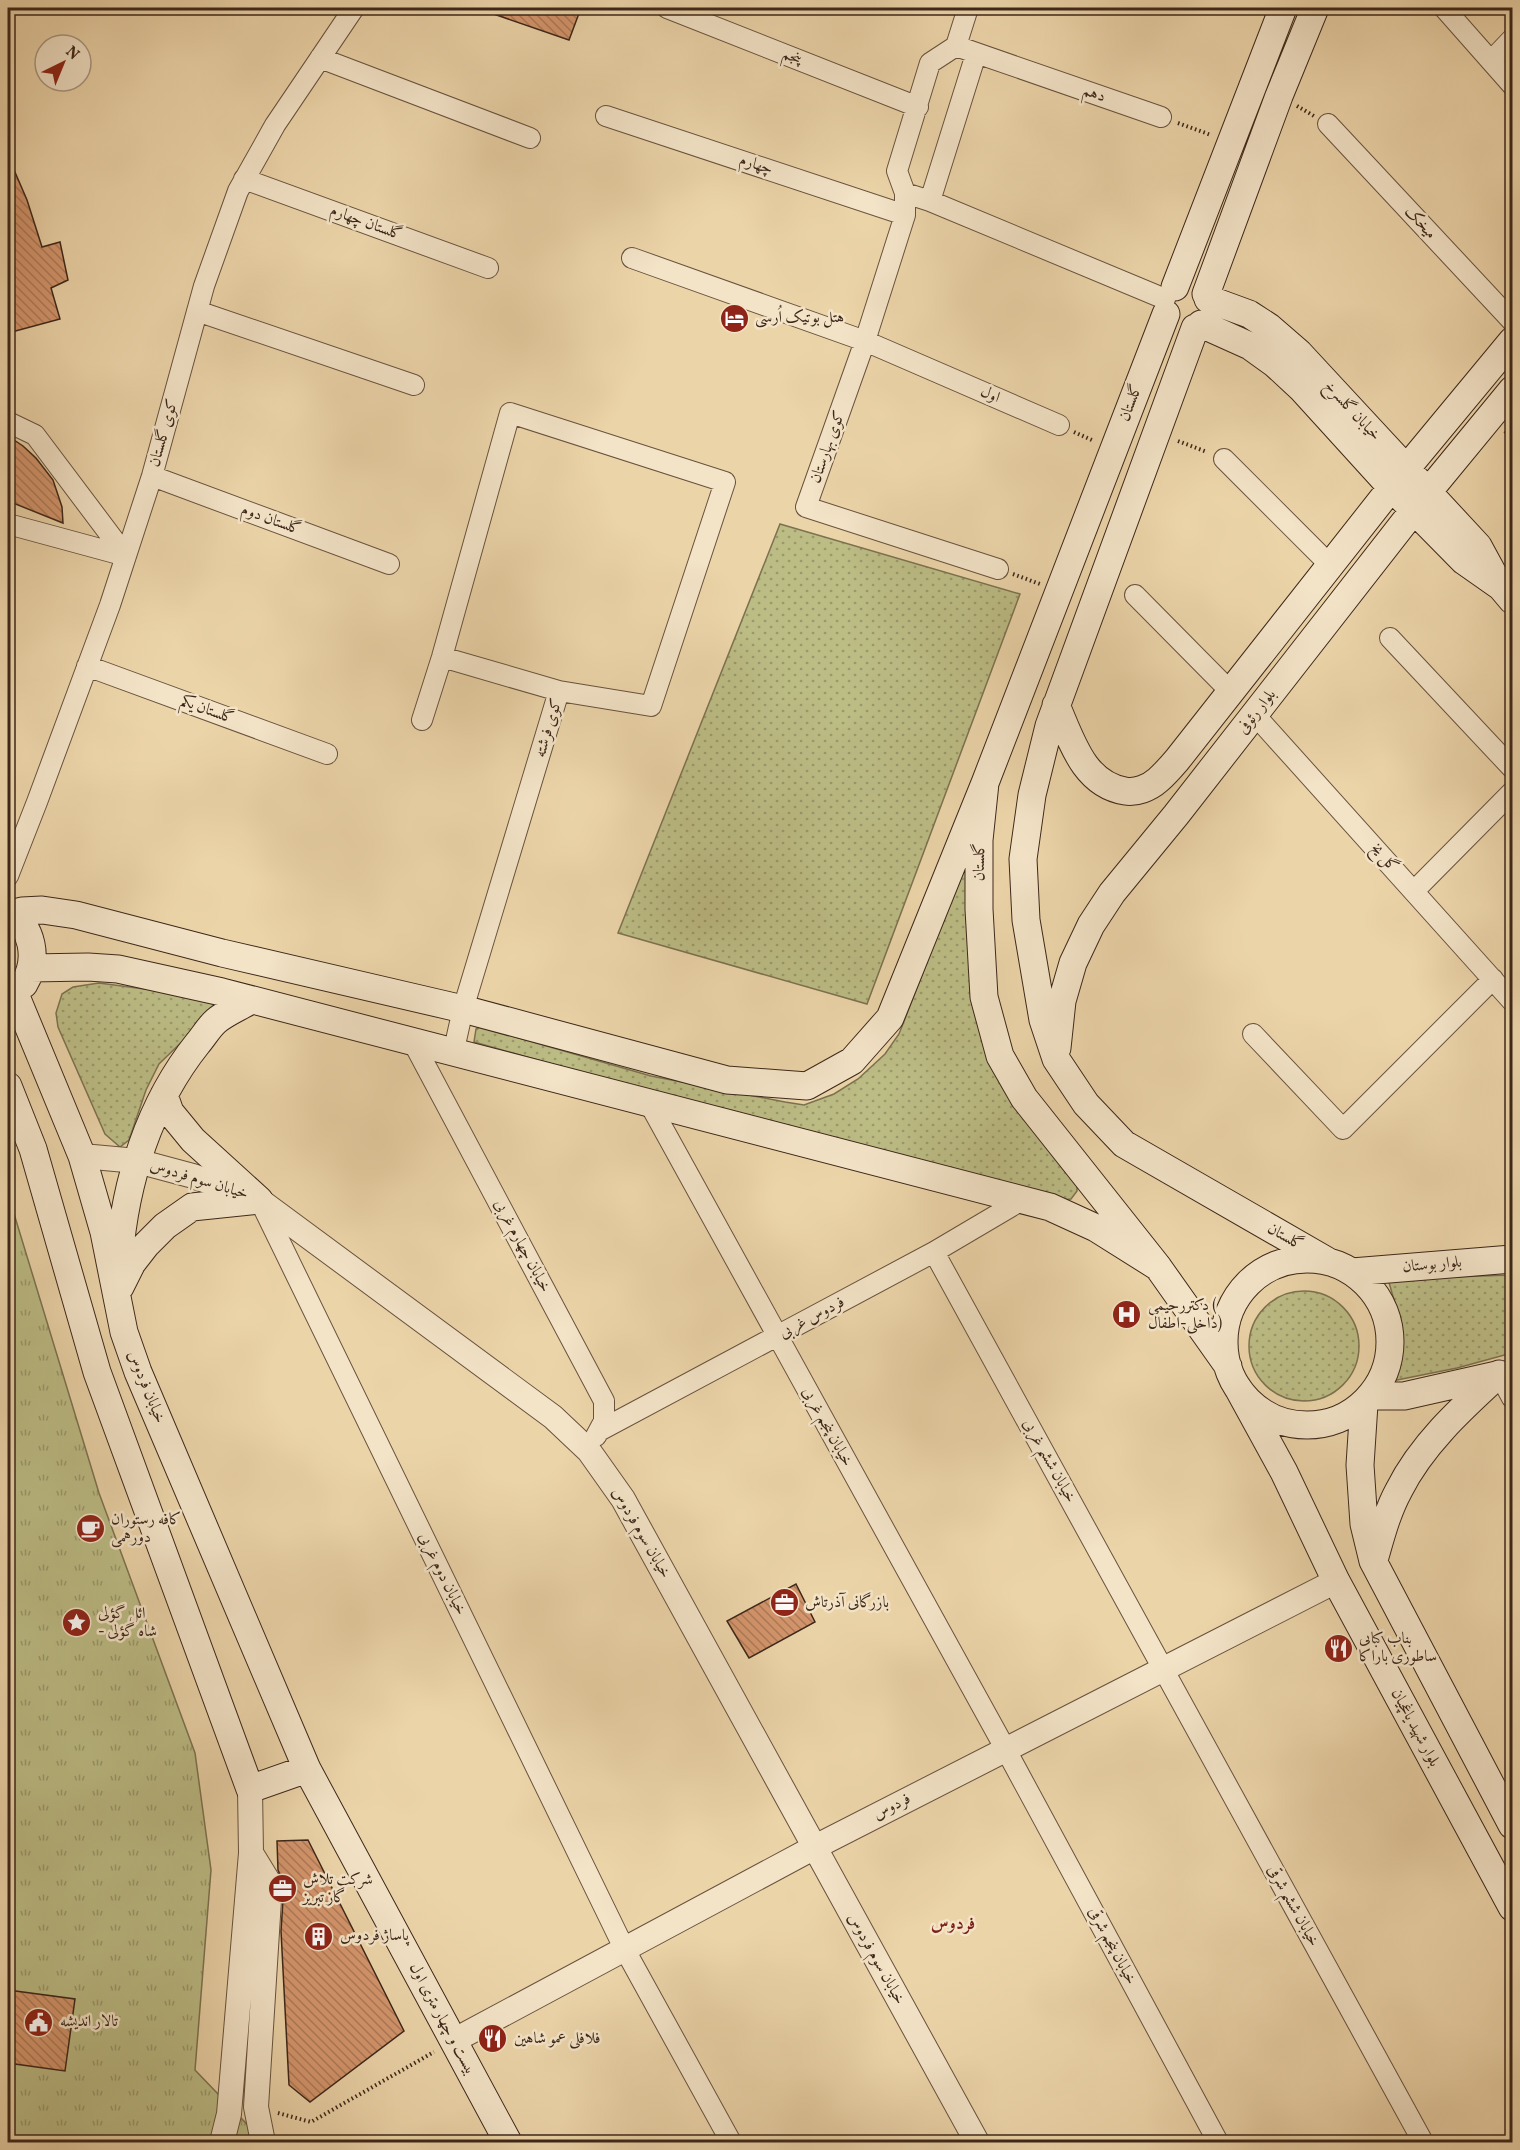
<svg xmlns="http://www.w3.org/2000/svg" width="1520" height="2150" font-family="Vollkorn,Amiri,serif">
<defs>
<pattern id="grass-dots" width="8" height="8" patternUnits="userSpaceOnUse" patternTransform="scale(1.5)"><rect width="8" height="8" fill="#bcbc85"/><path d="M2 2h.1M6 6h.1" fill="none" stroke="#9a996c" stroke-width="1.8" stroke-linecap="round"/></pattern>
<pattern id="park-tufts" width="24" height="20" patternUnits="userSpaceOnUse" patternTransform="scale(1.5)"><rect width="24" height="20" fill="#bcbc85"/><path d="M3 7l-1-3M5 7V3M7 7l1-3M15 17l-1-3M17 17v-4M19 17l1-3" fill="none" stroke="#9a996c"/></pattern>
<pattern id="building-back-hatch" width="6" height="6" patternUnits="userSpaceOnUse" patternTransform="scale(1.5)"><rect width="6" height="6" fill="#d4956c"/><path d="M-1 5l2 2M0 0l6 6M5-1l2 2" fill="none" stroke="#ad7a58"/></pattern>
</defs>
<rect width="100%" height="100%" fill="#ecd4a9"/>
<filter id="stains"><feTurbulence type="fractalNoise" baseFrequency=".00333" numOctaves="4"/><feColorMatrix values="0 0 0 0 .2 0 0 0 0 .09 0 0 0 0 .02 0 0 0 .5 -.17"/></filter>
<radialGradient id="worn" r=".72"><stop offset=".6" stop-color="#630" stop-opacity="0"/><stop offset="1" stop-color="#630" stop-opacity=".3"/></radialGradient>
<!-- grass -->
<path fill="url(#grass-dots)" stroke="#7c7250" stroke-width="1.5" d="M 780,524 L 1020,594 L 867,1004 L 618,933 Z
M 972,847 L 973,982 L 1077,1181 L 1077,1191 L 1071,1199 L 1061,1200 L 580,1072 L 474,1042 L 476,1029 L 480,1027 L 651,1076 L 785,1102 L 804,1105 L 834,1094 L 858,1079 L 885,1054 L 899,1034 Z
M 99,983 L 160,991 L 223,1006 L 194,1030 L 159,1064 L 146,1090 L 129,1140 L 120,1147 L 105,1134 L 58,1027 L 56,1013 L 62,994 L 73,987 Z
M 1512,1275 L 1512,1353 L 1457,1368 L 1392,1381 L 1401,1350 L 1398,1314 L 1388,1279 Z
M1249 1346a55 55 0 1 1 110 0a55 55 0 1 1-110 0Z"/>
<!-- park -->
<path fill="url(#park-tufts)" stroke="#7c7250" stroke-width="1.5" d="M 8,1194 L 99,1493 L 195,1753 L 211,1870 L 195,2070 L 264,2142 L 8,2142 Z"/>
<!-- building -->
<path fill="url(#building-back-hatch)" stroke="#3c271a" stroke-width="1.5" d="M 482,8 L 581,8 L 569,40 L 482,10 Z
M 8,156 L 27,200 L 42,247 L 60,242 L 68,280 L 51,288 L 60,319 L 8,333 Z
M 8,436 L 23,446 L 36,458 L 53,480 L 62,507 L 63,523 L 8,501 Z
M 796,1584 L 815,1622 L 749,1658 L 727,1621 Z
M 308,1840 L 404,2031 L 310,2102 L 289,2085 L 281,1931 L 284,1885 L 278,1870 L 277,1841 Z
M 8,1990 L 75,1999 L 65,2071 L 8,2063 Z"/>
<g fill="none" stroke-linecap="round" stroke-linejoin="round">
<defs>
<path id="minor" d="M 667,8 L 918,107
M 968,8 L 956,46 L 930,63 L 897,171 L 905,193 L 905,215 L 865,341 L 806,507 L 998,569
M 1444,8 L 1512,85
M 956,46 L 1161,117
M 320,58 L 530,138
M 1491,61 L 1512,39
M 606,116 L 905,215
M 1328,124 L 1512,321
M 244,179 L 488,268
M 905,193 L 930,201 L 1165,299
M 930,201 L 976,54
M 632,258 L 865,341 L 1059,425
M 197,311 L 414,385
M 8,422 L 35,435 L 126,556 L 8,524
M 1224,459 L 1330,565
M 152,476 L 389,564
M 1135,595 L 1231,692
M 1390,638 L 1512,768
M 442,657 L 559,691
M 87,666 L 327,754
M 1255,715 L 1512,1001
M 422,720 L 442,657 L 510,413 L 725,482 L 651,706 L 559,691 L 463,1009 L 453,1054
M 8,876 L 37,802 L 110,605 L 152,476 L 204,286 L 238,191 L 275,125 L 354,8
M 1414,891 L 1512,792
M 1253,1034 L 1343,1129 L 1493,979
M 414,1044 L 604,1401 L 604,1421 L 596,1436
M 649,1103 L 1006,1750 L 1218,2142
M 260,1201 L 624,1948 L 731,2142
M 934,1252 L 1423,2142
M 1499,1374 L 1512,1398
M 599,1431 L 934,1252 L 1022,1200"/>
<path id="tertiary" d="M 82,1156 L 137,1161 L 193,1176 L 259,1200 L 553,1417 L 589,1451 L 623,1499 L 977,2142
M 251,1853 L 270,1884 L 256,2107 L 263,2142
M 453,2041 L 815,1847 L 1336,1581
M 222,2142 L 229,2114 L 251,1853 L 250,1789"/>
<path id="secondary" d="M 1175,287 L 1283,8
M 1206,294 L 1279,96 L 1315,8
M 1208,299 L 1249,314 L 1269,327 L 1299,353 L 1478,546 L 1497,581
M 1166,314 L 985,783 L 979,840 L 979,909 L 984,997 L 1000,1056 L 1024,1098 L 1158,1267 L 1228,1366
M 1201,324 L 1250,346 L 1275,364 L 1301,388 L 1391,487 L 1464,561 L 1501,587 L 1512,600
M 1195,328 L 1049,726 L 1032,795 L 1023,859 L 1026,920 L 1043,1020 L 1056,1059 L 1086,1104 L 1124,1144 L 1329,1262
M 1056,705 C 1071,739 1083,784 1125,791 C 1136,793 1149,788 1158,780 C 1165,774 1171,767 1177,760 L 1406,469 L 1512,341
M 8,911 C 33,927 39,959 24,984
M 11,914 L 22,911 L 42,910 L 76,915 L 222,953 L 463,1009 L 727,1080 L 807,1086 L 852,1061 L 890,1018 L 985,783
M 31,968 L 88,967 L 118,969 L 222,992 L 1050,1207 L 1096,1228 L 1158,1267
M 15,994 L 82,1156 L 104,1232 L 124,1332 L 138,1372 L 307,1769 L 508,2142
M 1057,1048 L 1062,1001 L 1073,963 L 1091,925 L 1112,893 L 1176,815 L 1428,492 L 1512,390
M 8,1086 L 33,1149 L 97,1372 L 250,1789 L 307,1769
M 164,1095 L 170,1112 L 193,1140 L 259,1200
M 119,1259 C 125,1182 149,1104 198,1043 C 204,1036 209,1027 216,1021 C 225,1013 240,1007 251,1000
M1224 1342a83 83 0 1 1 166 0a83 83 0 1 1-166 0Z
M 1352,1272 L 1512,1259
M 120,1287 L 132,1263 L 146,1245 L 165,1226 L 192,1207 L 259,1200
M 1238,1388 L 1284,1472 L 1336,1581 L 1512,1907
M 1371,1396 L 1404,1396 L 1497,1375
M 1364,1404 L 1360,1465 L 1364,1524 L 1373,1561 L 1512,1825
M 1374,1560 C 1381,1536 1387,1512 1399,1490 C 1422,1444 1462,1408 1499,1374"/>
</defs>
<!-- minor casing -->
<use href="#minor" stroke="#68523e" stroke-width="22"/>
<!-- tertiary casing -->
<use href="#tertiary" stroke="#68523e" stroke-width="26"/>
<!-- secondary casing -->
<use href="#secondary" stroke="#3c271a" stroke-width="29"/>
<!-- path -->
<path stroke="#3c271a" stroke-width="4" stroke-dasharray="1.5 3" stroke-linecap="butt" d="M 1297,106 L 1314,116
M 1178,123 L 1211,135
M 1505,431 L 1512,439
M 1074,432 L 1094,441
M 1178,441 L 1207,452
M 1013,574 L 1040,584
M 278,2113 L 311,2122 L 434,2052"/>
<!-- minor -->
<use href="#minor" stroke="#f3e3c7" stroke-width="20"/>
<!-- tertiary -->
<use href="#tertiary" stroke="#f3e3c7" stroke-width="24"/>
<!-- secondary -->
<use href="#secondary" stroke="#f3e3c7" stroke-width="27"/>
</g>
<!-- icons -->
<defs>
<symbol id="hotel-disc" viewBox="-11 -11 22 22"><circle r="9.5" fill="#8f2418" stroke="#f3e3c7"/><path d="M-6-4.5h1.5V1H6V5H4.5V3h-9V5H-6ZM-4 0a1.8 1.8 0 1 1 3.6 0ZM.5 0V-2.5h3Q6-2.5 6 0Z" fill="#fff"/></symbol>
<symbol id="hospital-disc" viewBox="-11 -11 22 22"><circle r="9.5" fill="#8f2418" stroke="#f3e3c7"/><path d="M-5-5h3v3.5h4V-5h3V5h-3V1.5h-4V5h-3Z" fill="#fff"/></symbol>
<symbol id="cafe-disc" viewBox="-11 -11 22 22"><circle r="9.5" fill="#8f2418" stroke="#f3e3c7"/><path d="M-5.5-4.5H6V0H3Q3 3.5 0 3.5H-2.5Q-5.5 3.5-5.5 0ZM3-3.2v2h1.7v-2ZM-6 4.5H4V6H-6Z" fill="#fff"/></symbol>
<symbol id="office-disc" viewBox="-11 -11 22 22"><circle r="9.5" fill="#8f2418" stroke="#f3e3c7"/><path d="M-6-3h4V-5.5h4V-3h4V5H-6ZM-1-4.5V-3h2v-1.5ZM-6 0V1H6V0Z" fill="#fff"/></symbol>
<symbol id="sight-disc" viewBox="-11 -11 22 22"><circle r="9.5" fill="#8f2418" stroke="#f3e3c7"/><path d="M0-6L1.8-2.2L6-1.7L2.9 1.2L3.7 5.4L0 3.3L-3.7 5.4L-2.9 1.2L-6-1.7L-1.8-2.2Z" fill="#fff"/></symbol>
<symbol id="restaurant-disc" viewBox="-11 -11 22 22"><circle r="9.5" fill="#8f2418" stroke="#f3e3c7"/><path d="M-5-6h1v4h1v-4h1v4h1v-4h1v5L-1.5 .5V6h-2V.5L-5-1ZM5-6V6H3V1.5H1.5Q1.5-4 5-6Z" fill="#fff"/></symbol>
<symbol id="building-disc" viewBox="-11 -11 22 22"><circle r="9.5" fill="#8f2418" stroke="#f3e3c7"/><path d="M-4-6H4V6H1V3H-1V6H-4ZM-2.5-4.3h1.7v1.8h-1.7ZM.8-4.3h1.7v1.8H.8ZM-2.5-1h1.7V.8h-1.7ZM.8-1h1.7V.8H.8Z" fill="#fff"/></symbol>
<symbol id="civic-disc" viewBox="-11 -11 22 22"><circle r="9.5" fill="#8f2418" stroke="#f3e3c7"/><path d="M-.6-6.5H3V-4.5H.6V-3L4-1V1h2V6H-6V1h2V-1L-.6-3ZM-1.2 2.5V6h2.4V2.5Z" fill="#fff"/></symbol>
</defs>
<g fill-rule="evenodd">
<use href="#hotel-disc" x="718" y="302" width="33" height="33"/>
<use href="#hospital-disc" x="1110" y="1298" width="33" height="33"/>
<use href="#cafe-disc" x="74" y="1512" width="33" height="33"/>
<use href="#office-disc" x="768" y="1586" width="33" height="33"/>
<use href="#sight-disc" x="60" y="1606" width="33" height="33"/>
<use href="#restaurant-disc" x="1322" y="1632" width="33" height="33"/>
<use href="#office-disc" x="266" y="1872" width="33" height="33"/>
<use href="#building-disc" x="302" y="1920" width="33" height="33"/>
<use href="#civic-disc" x="22" y="2006" width="33" height="33"/>
<use href="#restaurant-disc" x="476" y="2022" width="33" height="33"/>
</g>
<g text-anchor="middle" dominant-baseline="central" stroke-width="5" stroke-linejoin="round" paint-order="stroke">
<!-- street labels -->
<g font-size="16" fill="#3c271a" stroke="#f3e3c7">
<text transform="translate(792 57) rotate(22)">پنجم</text>
<text transform="translate(1094 94) rotate(19)">دهم</text>
<text transform="translate(756 165) rotate(18)">چهارم</text>
<text transform="translate(366 223) rotate(20)">گلستان چهارم</text>
<text transform="translate(1420 223) rotate(47)">میخک</text>
<text transform="translate(990 395) rotate(23)">اول</text>
<text transform="translate(1131 403) rotate(-69)">گلستان</text>
<text transform="translate(1352 411) rotate(47)">خیابان گلسرخ</text>
<text transform="translate(164 433) rotate(-74)">کوی گلستان</text>
<text transform="translate(828 447) rotate(-70)">کوی بهارستان</text>
<text transform="translate(271 520) rotate(20)">گلستان دوم</text>
<text transform="translate(207 710) rotate(20)">گلستان یکم</text>
<text transform="translate(1257 712) rotate(-52)">بلوار رئوفی</text>
<text transform="translate(549 728) rotate(-73)">کوی فرشته</text>
<text transform="translate(1384 858) rotate(48)">گل یخ</text>
<text transform="translate(980 862) rotate(-89)">گلستان</text>
<text transform="translate(199 1180) rotate(17)">خیابان سوم فردوس</text>
<text transform="translate(1285 1237) rotate(30)">گلستان</text>
<text transform="translate(522 1246) rotate(62)">خیابان چهارم غربی</text>
<text transform="translate(1432 1265) rotate(-5)">بلوار بوستان</text>
<text transform="translate(812 1318) rotate(-28)">فردوس غربی</text>
<text transform="translate(146 1387) rotate(68)">خیابان فردوس</text>
<text transform="translate(827 1427) rotate(61)">خیابان پنجم غربی</text>
<text transform="translate(1049 1461) rotate(61)">خیابان ششم غربی</text>
<text transform="translate(641 1533) rotate(60)">خیابان سوم فردوس</text>
<text transform="translate(442 1574) rotate(64)">خیابان دوم غربی</text>
<text transform="translate(1415 1728) rotate(62)">بلوار شهید یاغچیان</text>
<text transform="translate(892 1807) rotate(-27)">فردوس</text>
<text transform="translate(1293 1906) rotate(61)">خیابان ششم شرقی</text>
<text transform="translate(1112 1946) rotate(62)">خیابان پنجم شرقی</text>
<text transform="translate(876 1959) rotate(61)">خیابان سوم فردوس</text>
<text transform="translate(442 2019) rotate(62)">بیست و چهار متری اول</text>
</g>
<!-- poi labels -->
<g font-size="16" fill="#3c271a" stroke="#f3e3c7" text-anchor="start">
<text x="755" y="318">هتل بوتیک اُرسی</text>
<text x="1148" y="1306">دکتررحیمی (<tspan x="1148" dy="18">داخلی-اطفال)</tspan></text>
<text x="111" y="1520">کافه رستوران<tspan x="111" dy="18">دورهمی</tspan></text>
<text x="805" y="1603">بازرگانی آذرتاش</text>
<text x="98" y="1614">ائل گؤلی<tspan x="98" dy="18">- شاه گؤلی</tspan></text>
<text x="1359" y="1639">بناب کبابی<tspan x="1359" dy="18">ساطوری باراکا</tspan></text>
<text x="303" y="1880">شرکت تلاش<tspan x="303" dy="18">گاز تبریز</tspan></text>
<text x="340" y="1936">پاساژ فردوس</text>
<text x="60" y="2022">تالار اندیشه</text>
<text x="514" y="2039">فلافلی عمو شاهین</text>
</g>
<!-- neighbourhood labels -->
<g font-size="18" font-weight="bold" fill="#7a1f14" stroke="#f3e3c7">
<text x="953" y="1924">فردوس</text>
</g>
</g>
<!-- margin -->
<rect width="1520" height="2150" fill="none" stroke="#ecd4a9" stroke-width="30"/>
<rect x="9" y="9" width="1502" height="2132" fill="none" stroke="#3c271a" stroke-width="3"/>
<rect x="15" y="15" width="1490" height="2120" fill="none" stroke="#3c271a" stroke-width="1.5"/>
<!-- north arrow -->
<g transform="translate(63 63) rotate(43)"><circle r="28" fill="#f3e3c7" stroke="#aa9882" stroke-width="1.5"/>
<path d="M0-4.5L10 22L0 15L-10 22Z" fill="#8f2418"/>
<text y="-9" font-size="16" font-weight="bold" text-anchor="middle" fill="#3c271a">N</text>
</g>
<rect width="100%" height="100%" filter="url(#stains)"/>
<rect width="100%" height="100%" fill="url(#worn)"/>
</svg>
